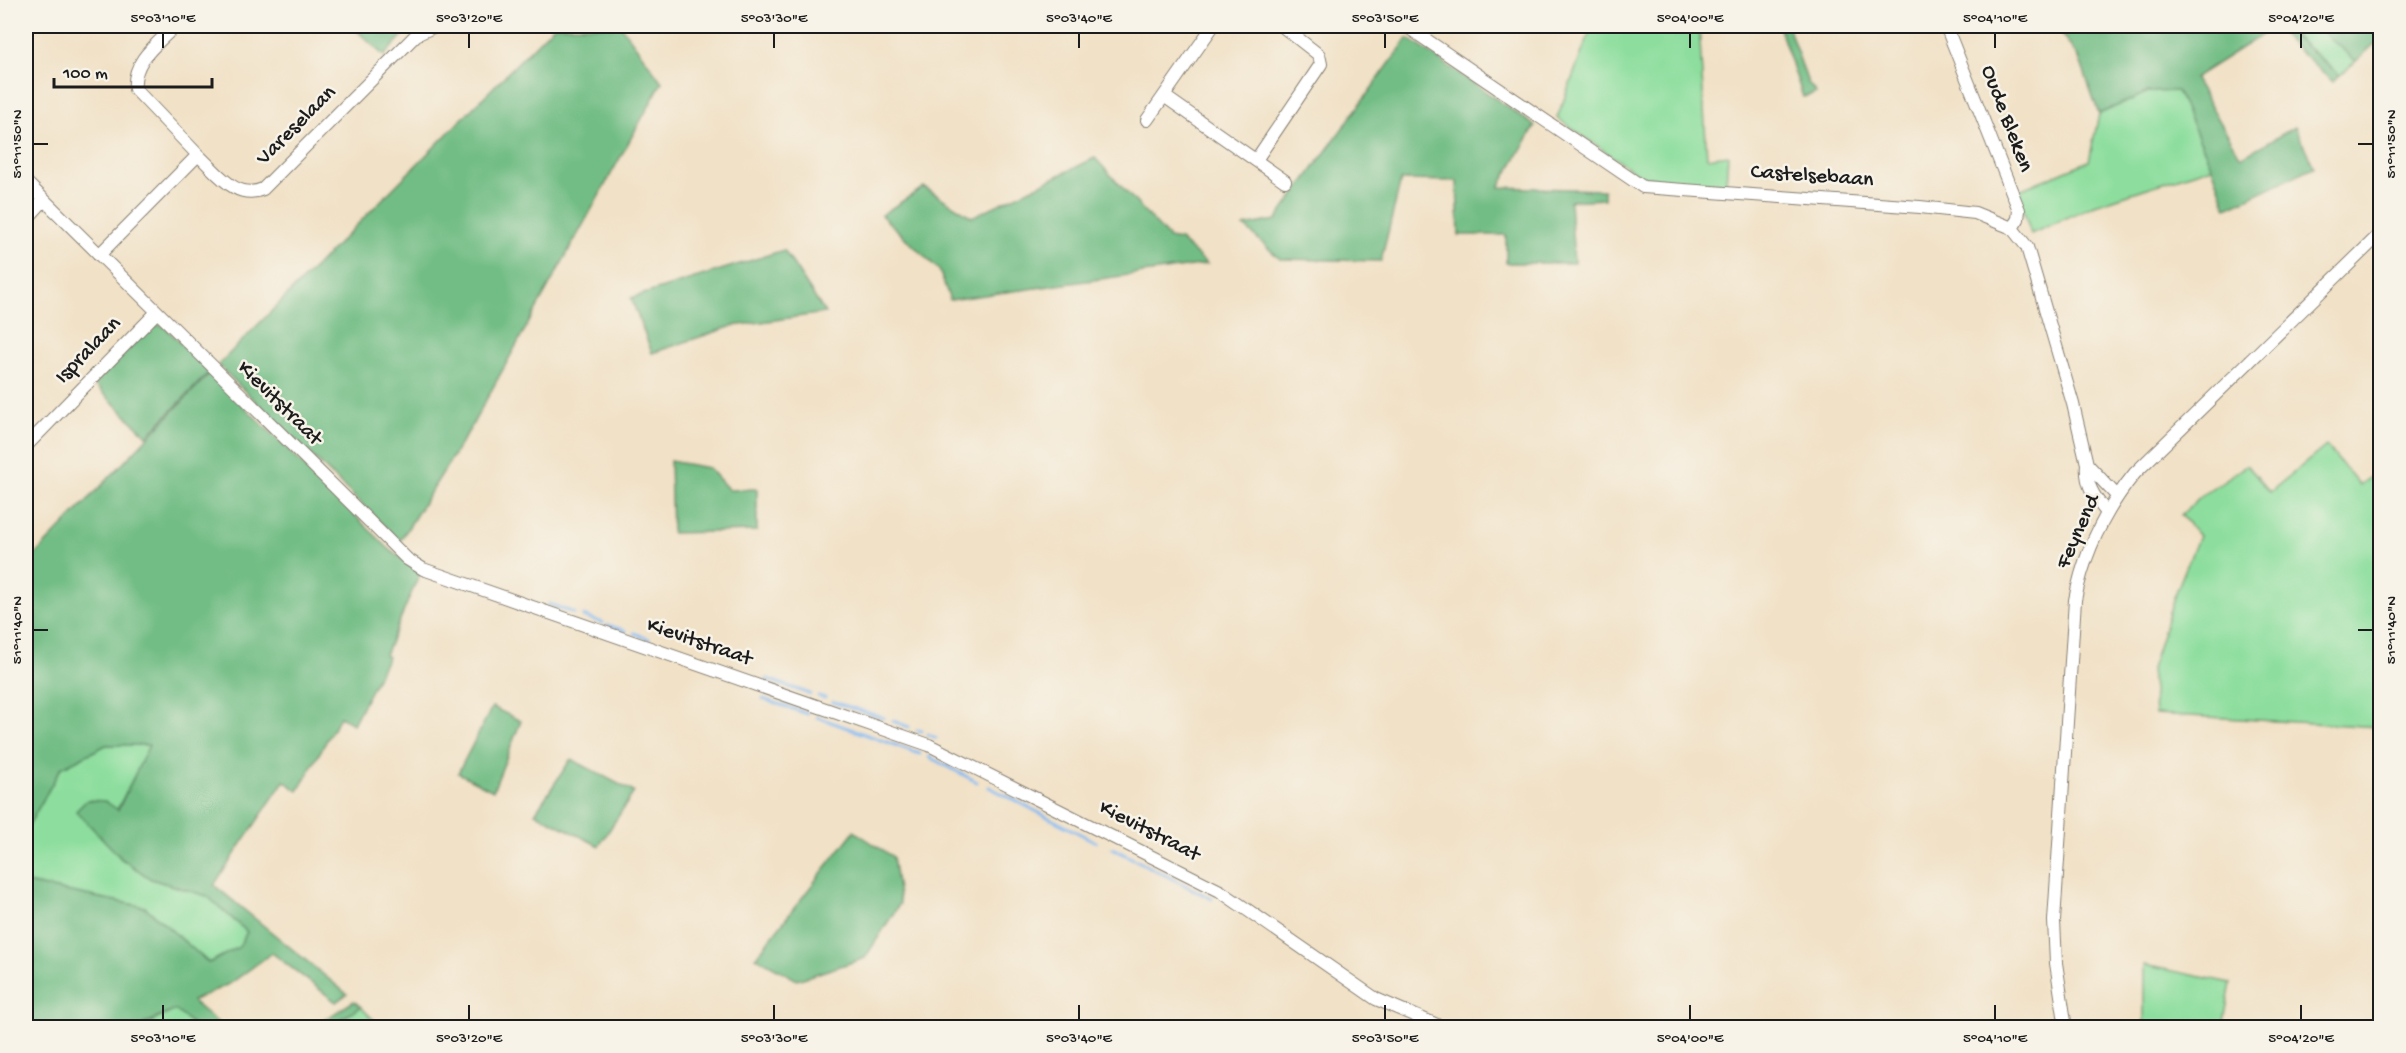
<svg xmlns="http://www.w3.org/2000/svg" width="2406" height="1053" font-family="'Gochi Hand',sans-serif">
<rect width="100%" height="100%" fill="#f7f3e8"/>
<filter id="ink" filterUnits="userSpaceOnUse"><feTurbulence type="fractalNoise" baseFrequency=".0167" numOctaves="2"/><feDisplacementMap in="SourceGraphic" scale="12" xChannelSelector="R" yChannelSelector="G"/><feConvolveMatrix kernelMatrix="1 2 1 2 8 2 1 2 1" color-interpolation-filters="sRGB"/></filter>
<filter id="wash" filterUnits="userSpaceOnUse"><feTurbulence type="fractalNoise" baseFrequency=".008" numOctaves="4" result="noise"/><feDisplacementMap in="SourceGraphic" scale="24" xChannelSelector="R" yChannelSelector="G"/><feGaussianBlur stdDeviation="1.35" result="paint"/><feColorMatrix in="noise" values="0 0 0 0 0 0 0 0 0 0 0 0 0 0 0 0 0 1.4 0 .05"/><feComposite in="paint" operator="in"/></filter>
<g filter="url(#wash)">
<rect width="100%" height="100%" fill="#f1e1c6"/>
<!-- green -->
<path fill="#8dde9e" stroke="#547d5d" stroke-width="1.5" d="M 1592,26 L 1699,26 L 1707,158 L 1728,155 L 1726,184 L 1668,181 L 1641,176 L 1557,118 Z
M 2307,26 L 2316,26 L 2356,61 L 2340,75 L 2293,35 Z
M 2177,91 L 2212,167 L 2095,205 L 2031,234 L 2017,191 L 2089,161 L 2099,114 L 2148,92 Z
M 2326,446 L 2360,485 L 2380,469 L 2380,819 L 2378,819 L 2379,727 L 2155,714 L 2151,669 L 2174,597 L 2199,536 L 2181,515 L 2201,496 L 2247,465 L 2270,492 Z
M 106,745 L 150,745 L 103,837 L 121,859 L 151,879 L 207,896 L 247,931 L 240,947 L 209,963 L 145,907 L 26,883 L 26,830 L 61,768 Z
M 2144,965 L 2231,983 L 2223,1027 L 2144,1027 Z
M 361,1007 L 381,1027 L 328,1027 Z
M 176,1010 L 196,1027 L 138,1028 Z"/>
<!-- forest -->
<path fill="#72bd85" stroke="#476c50" stroke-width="1.5" d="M 352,26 L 411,26 L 384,56 Z
M 554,26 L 621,26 L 662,82 L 470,429 L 400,541 L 218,365 Z
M 1779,26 L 1788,26 L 1808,83 L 1816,93 L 1803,97 Z
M 2056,26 L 2307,26 L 2293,36 L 2340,75 L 2333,82 L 2274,27 L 2194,78 L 2241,157 L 2295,127 L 2314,167 L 2227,208 L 2212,167 L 2177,91 L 2148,92 L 2099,114 L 2080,60 Z
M 2316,26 L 2380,26 L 2380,39 L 2356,61 Z
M 1408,38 L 1535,126 L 1499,187 L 1604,190 L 1604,199 L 1570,201 L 1574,263 L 1506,263 L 1506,235 L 1459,235 L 1457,181 L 1401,180 L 1381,261 L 1280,259 L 1244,226 L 1276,220 Z
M 1095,158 L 1169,238 L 1180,240 L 1207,264 L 950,300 L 939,270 L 881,215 L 924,187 L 972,217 Z
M 784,250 L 825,313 L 733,326 L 652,353 L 631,298 Z
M 158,325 L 164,326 L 209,372 L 147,436 L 94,384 L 152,326 Z
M 210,373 L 389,549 L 420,573 L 385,655 L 388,657 L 353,724 L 340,717 L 298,791 L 284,781 L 214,885 L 347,994 L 336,1002 L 272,953 L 231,983 L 192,1001 L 223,1027 L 196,1027 L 175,1010 L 138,1027 L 26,1027 L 26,883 L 145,907 L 209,963 L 239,947 L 247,932 L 207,896 L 151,879 L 121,858 L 76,811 L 87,800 L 105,801 L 118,810 L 149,745 L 106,745 L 61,768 L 26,830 L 26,564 Z
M 670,461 L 709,468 L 729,490 L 757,489 L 757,531 L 672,533 Z
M 492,707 L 521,721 L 493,791 L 458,773 Z
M 571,759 L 634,792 L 599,846 L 535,813 Z
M 854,831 L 893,857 L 900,903 L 865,958 L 797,980 L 756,957 Z
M 354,1001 L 361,1007 L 328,1027 L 313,1027 Z"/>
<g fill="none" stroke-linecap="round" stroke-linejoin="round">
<!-- stream -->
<path stroke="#81b9f1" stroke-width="3" d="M 549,604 L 574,613
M 583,616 L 603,623
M 608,625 L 626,631
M 634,633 L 649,639
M 767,679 L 810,694
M 818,696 L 825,698
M 763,699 L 808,714
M 833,702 L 884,718
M 817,717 L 920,754
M 893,721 L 909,727
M 917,730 L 922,731
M 928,734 L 936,738
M 929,757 L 977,782
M 989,787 L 1096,842
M 1112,848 L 1212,899"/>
</g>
</g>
<g filter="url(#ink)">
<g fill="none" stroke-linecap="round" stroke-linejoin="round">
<defs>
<path id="minor" d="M 1406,26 L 1643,187 L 1920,207 L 1975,213 L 2012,228 L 2027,247 L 2073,404 L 2087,464 C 2085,484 2094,497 2107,513
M 1946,26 L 2019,210 L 2018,219 L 2012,228
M 1164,96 L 1285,181
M 1147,120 L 1213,26
M 198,155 C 217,172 236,201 263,189 L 416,35 L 435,26
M 1256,160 L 1321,64 L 1319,55 L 1282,26
M 26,182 L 368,520 L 407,559 L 423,569 L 929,745 L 1220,891 L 1376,999 L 1444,1028
M 26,220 L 44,200
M 99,255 L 198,155 L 135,89 C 132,61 157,44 175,26
M 26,446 L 157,312
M 2087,464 L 2117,496
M 2066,1028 L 2056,963 L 2054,921 L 2075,600 C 2084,552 2105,510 2135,473 L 2380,234"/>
</defs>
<!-- minor casing -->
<use href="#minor" stroke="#867e71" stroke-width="14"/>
<!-- minor -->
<use href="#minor" stroke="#fff" stroke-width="12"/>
</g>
</g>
<!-- ticks -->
<path fill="none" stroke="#1c1c1c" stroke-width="2" d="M 163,33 L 163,48M 469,33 L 469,48M 774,33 L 774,48M 1079,33 L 1079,48M 1385,33 L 1385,48M 1690,33 L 1690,48M 1995,33 L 1995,48M 2301,33 L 2301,48M 33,144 L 48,144M 2358,144 L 2373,144M 33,630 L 48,630M 2358,630 L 2373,630M 163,1005 L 163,1020M 469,1005 L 469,1020M 774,1005 L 774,1020M 1079,1005 L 1079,1020M 1385,1005 L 1385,1020M 1690,1005 L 1690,1020M 1995,1005 L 1995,1020M 2301,1005 L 2301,1020"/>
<g text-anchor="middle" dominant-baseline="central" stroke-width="5" stroke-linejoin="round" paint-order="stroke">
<!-- street labels -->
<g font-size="22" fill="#1c1c1c" stroke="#f7f3e8">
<text transform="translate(2006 119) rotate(69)">Oude Bleken</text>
<text transform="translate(297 126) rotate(-45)">Vareselaan</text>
<text transform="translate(1812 177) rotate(4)">Castelsebaan</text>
<text transform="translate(89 351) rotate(-46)">Ispralaan</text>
<text transform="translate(279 404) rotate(45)">Kievitstraat</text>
<text transform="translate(2079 532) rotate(-66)">Feynend</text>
<text transform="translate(699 643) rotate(19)">Kievitstraat</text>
<text transform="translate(1149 832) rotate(27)">Kievitstraat</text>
</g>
</g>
<!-- margin -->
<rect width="2406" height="1053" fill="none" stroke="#f7f3e8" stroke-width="66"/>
<!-- scale -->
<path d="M54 78v9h158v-9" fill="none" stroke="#1c1c1c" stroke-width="3"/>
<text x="63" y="78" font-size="18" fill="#1c1c1c" stroke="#f7f3e8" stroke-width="4.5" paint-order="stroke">100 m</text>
<rect x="33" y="33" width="2340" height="987" fill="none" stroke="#1c1c1c" stroke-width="2"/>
<g font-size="15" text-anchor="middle" fill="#1c1c1c">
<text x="163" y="22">5°03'10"E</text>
<text x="469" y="22">5°03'20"E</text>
<text x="774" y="22">5°03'30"E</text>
<text x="1079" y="22">5°03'40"E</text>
<text x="1385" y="22">5°03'50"E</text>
<text x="1690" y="22">5°04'00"E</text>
<text x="1995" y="22">5°04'10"E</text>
<text x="2301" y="22">5°04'20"E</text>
<text transform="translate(16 144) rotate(-90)" y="5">51°11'50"N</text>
<text transform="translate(2390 144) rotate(-90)" y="5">51°11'50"N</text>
<text transform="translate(16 630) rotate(-90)" y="5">51°11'40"N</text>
<text transform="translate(2390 630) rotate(-90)" y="5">51°11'40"N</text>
<text x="163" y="1042">5°03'10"E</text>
<text x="469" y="1042">5°03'20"E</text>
<text x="774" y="1042">5°03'30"E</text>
<text x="1079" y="1042">5°03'40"E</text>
<text x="1385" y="1042">5°03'50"E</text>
<text x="1690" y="1042">5°04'00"E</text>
<text x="1995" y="1042">5°04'10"E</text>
<text x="2301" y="1042">5°04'20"E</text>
</g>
</svg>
